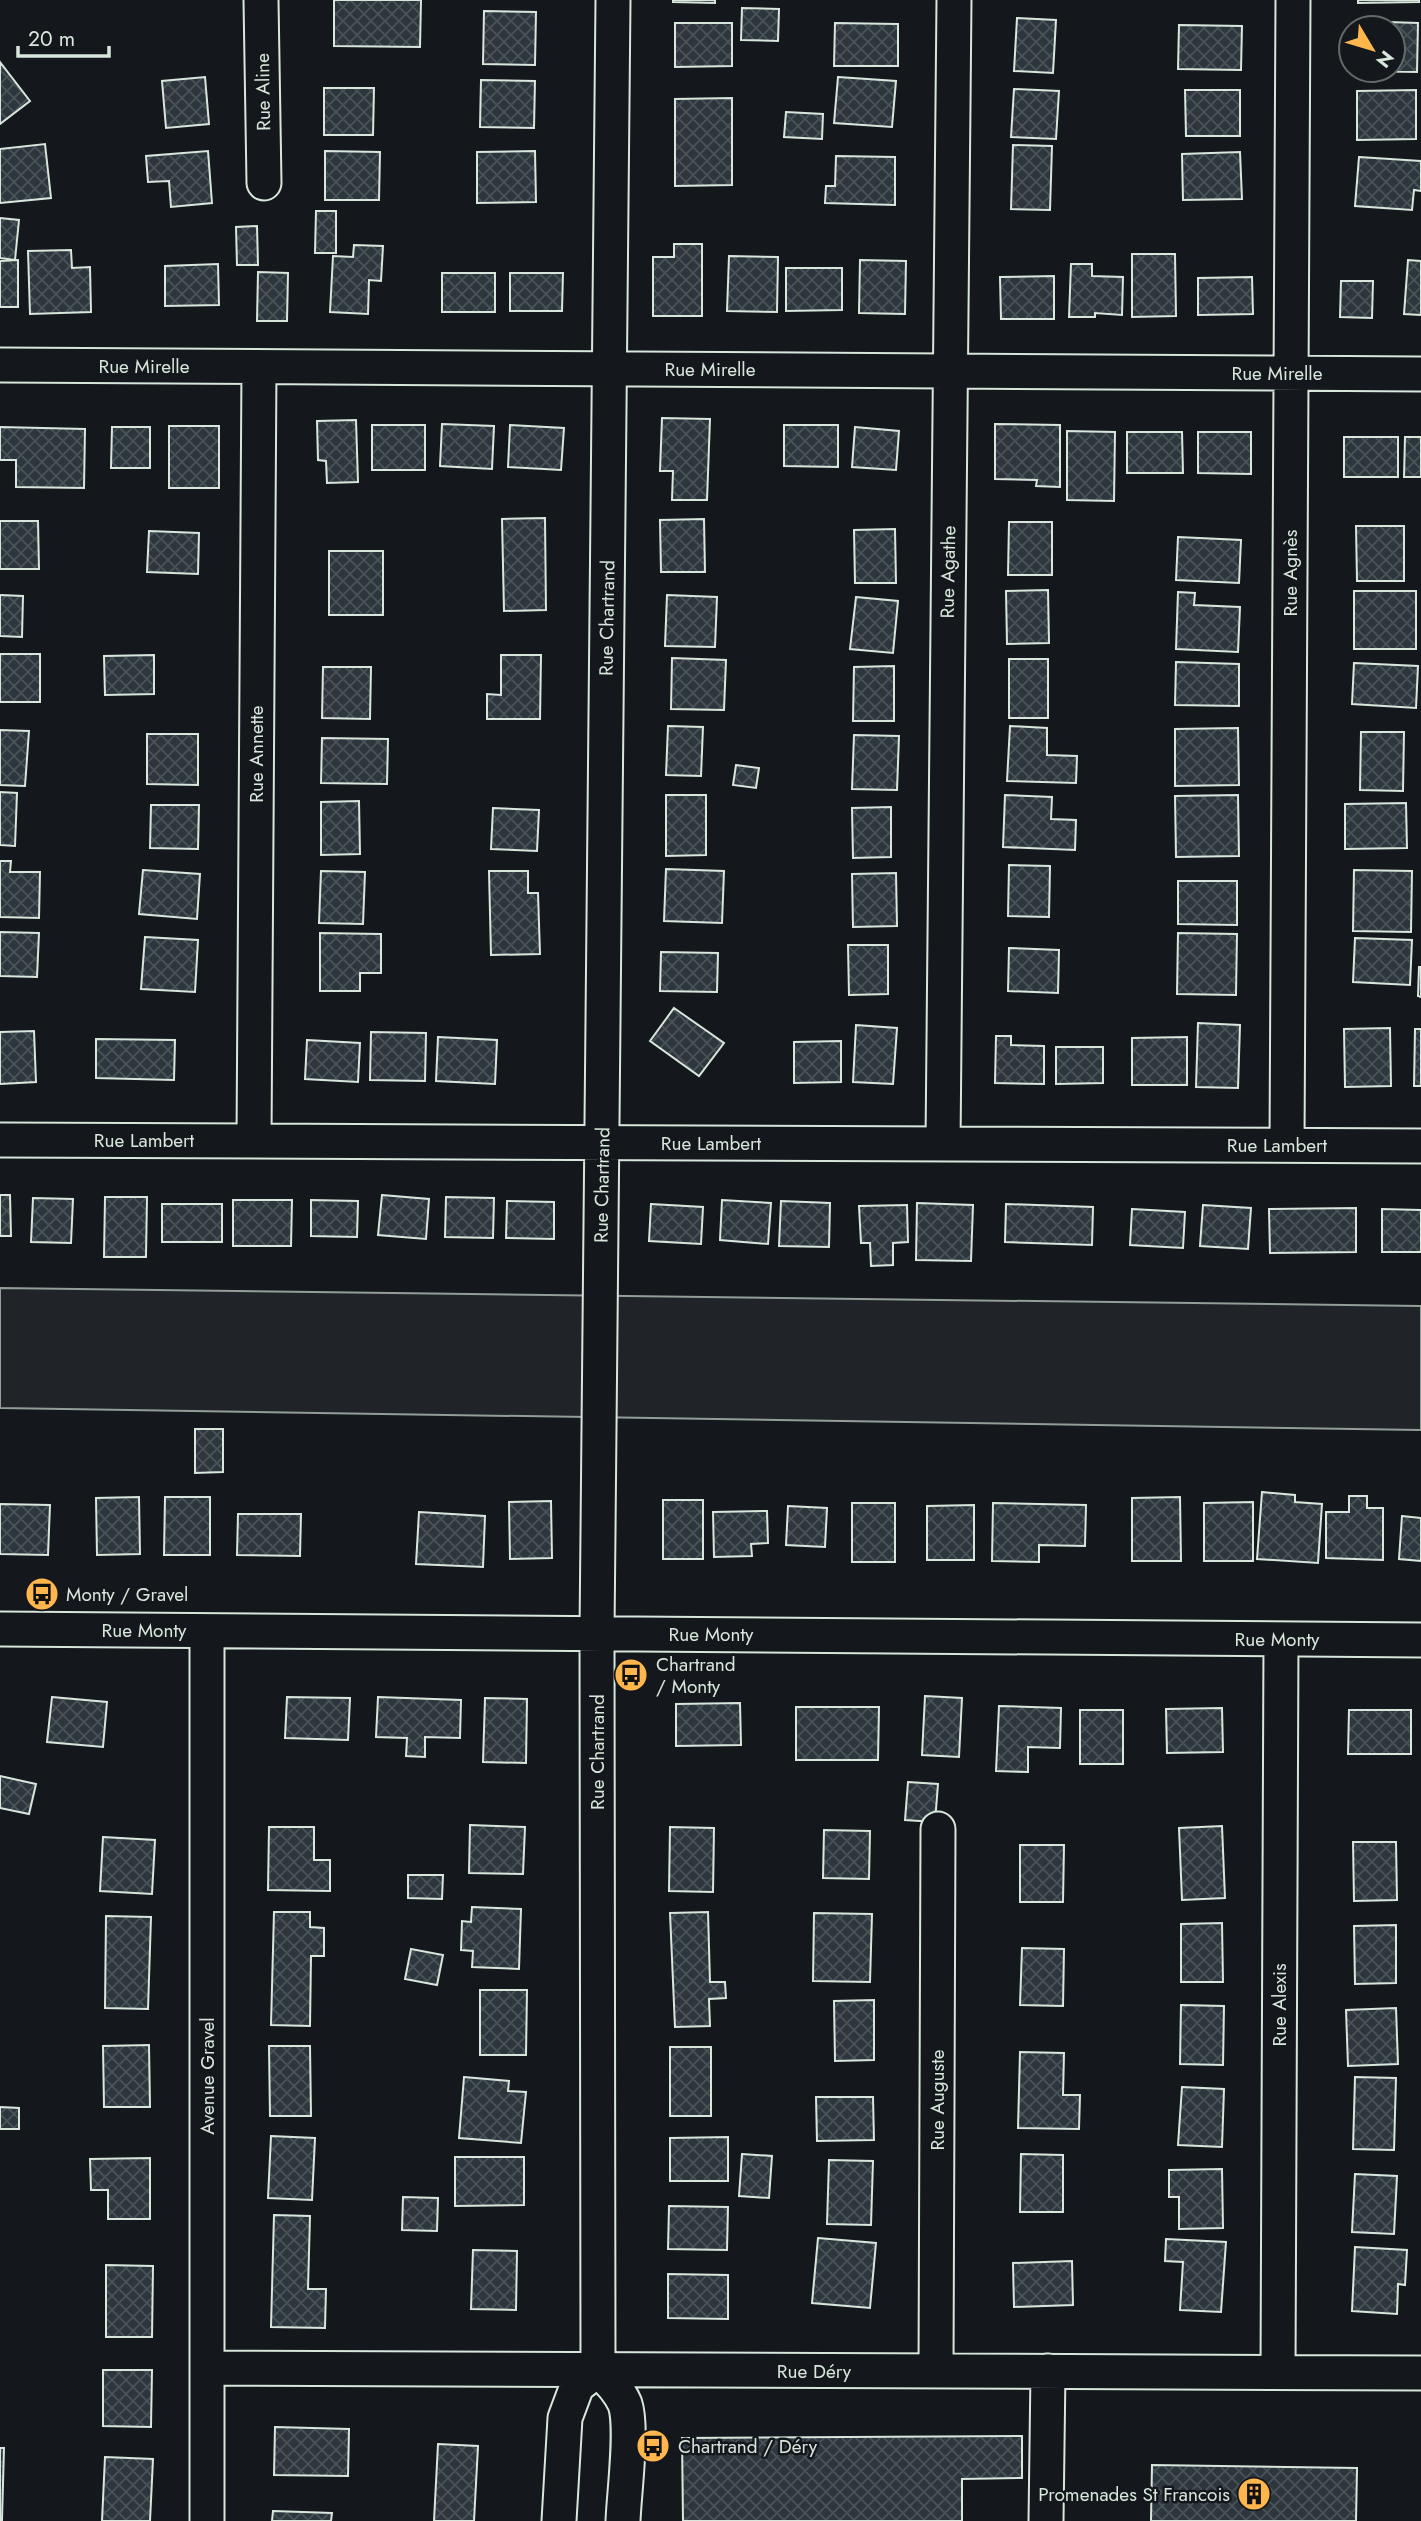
<svg xmlns="http://www.w3.org/2000/svg" width="1421" height="2521" font-family="Jost,sans-serif">
<defs>
<pattern id="building-cross-hatch" width="8" height="8" patternUnits="userSpaceOnUse" patternTransform="scale(1.75)"><rect width="8" height="8" fill="#2c363c"/><path d="M0 0l8 8M0 8l8-8" fill="none" stroke="#4a5358"/></pattern>
</defs>
<rect width="100%" height="100%" fill="#14181c"/>
<!-- grass -->
<path fill="#202428" stroke="#939e99" stroke-width="2" d="M 0,1288 L 1421,1306 L 1421,1430 L 0,1408 Z"/>
<!-- building -->
<path fill="url(#building-cross-hatch)" stroke="#d8e6dc" stroke-width="2" d="M 334,0 L 421,0 L 420,47 L 334,46 Z
M 673,0 L 715,0 L 715,3 L 673,2 Z
M 1358,0 L 1419,0 L 1419,2 L 1358,3 Z
M 742,8 L 779,9 L 778,41 L 741,40 Z
M 484,11 L 536,12 L 535,65 L 483,64 Z
M 1017,18 L 1056,20 L 1053,73 L 1014,71 Z
M 1358,21 L 1418,23 L 1417,72 L 1357,71 L 1393,70 L 1393,28 L 1358,28 Z
M 675,23 L 732,23 L 732,66 L 675,67 Z
M 835,23 L 898,24 L 898,66 L 834,66 Z
M 1179,25 L 1242,26 L 1241,70 L 1178,69 Z
M 0,62 L 30,101 L 0,124 Z
M 205,77 L 209,124 L 166,128 L 162,81 Z
M 838,77 L 896,81 L 892,127 L 834,123 Z
M 481,80 L 535,81 L 534,128 L 480,127 Z
M 324,88 L 374,88 L 373,135 L 324,135 Z
M 1014,89 L 1059,91 L 1056,139 L 1011,137 Z
M 1185,90 L 1240,90 L 1240,136 L 1186,136 Z
M 1416,90 L 1416,139 L 1357,140 L 1357,91 Z
M 732,98 L 732,185 L 675,186 L 675,99 Z
M 786,112 L 823,114 L 822,139 L 784,137 Z
M 45,144 L 51,198 L 0,203 L 0,149 Z
M 1013,145 L 1052,146 L 1050,210 L 1011,209 Z
M 208,151 L 212,203 L 171,207 L 169,181 L 148,182 L 146,156 Z
M 325,151 L 380,152 L 379,200 L 325,200 Z
M 535,151 L 536,202 L 477,203 L 477,152 Z
M 1240,152 L 1242,199 L 1183,200 L 1182,154 Z
M 836,156 L 895,157 L 895,205 L 825,203 L 826,186 L 835,186 Z
M 1359,157 L 1421,161 L 1421,191 L 1414,190 L 1412,210 L 1355,206 Z
M 316,211 L 336,211 L 336,253 L 315,253 Z
M 0,218 L 19,220 L 15,260 L 0,258 Z
M 257,226 L 258,265 L 237,265 L 236,227 Z
M 674,244 L 702,244 L 702,316 L 653,316 L 653,257 L 674,257 Z
M 354,245 L 383,246 L 381,281 L 369,280 L 368,314 L 330,312 L 333,256 L 353,257 Z
M 71,250 L 72,268 L 90,267 L 91,312 L 30,314 L 28,251 Z
M 1132,254 L 1175,254 L 1176,316 L 1132,317 Z
M 729,256 L 778,257 L 777,312 L 727,311 Z
M 18,260 L 18,307 L 0,307 L 0,261 Z
M 860,260 L 906,261 L 905,314 L 859,313 Z
M 1408,260 L 1421,261 L 1421,315 L 1404,314 Z
M 218,264 L 219,305 L 165,306 L 165,266 Z
M 1071,264 L 1092,264 L 1092,276 L 1123,277 L 1122,315 L 1095,313 L 1095,317 L 1069,317 Z
M 786,268 L 842,268 L 842,310 L 786,311 Z
M 258,272 L 288,273 L 287,321 L 257,321 Z
M 442,273 L 495,273 L 495,312 L 442,312 Z
M 510,273 L 563,273 L 562,311 L 510,311 Z
M 1054,276 L 1054,319 L 1001,319 L 1000,277 Z
M 1252,277 L 1253,314 L 1198,315 L 1198,278 Z
M 1341,281 L 1373,281 L 1372,318 L 1340,317 Z
M 662,418 L 710,419 L 707,500 L 672,500 L 673,471 L 660,471 Z
M 356,420 L 358,482 L 327,483 L 326,461 L 318,460 L 317,421 Z
M 442,424 L 494,426 L 492,469 L 440,466 Z
M 995,424 L 1060,425 L 1060,487 L 1036,486 L 1037,480 L 995,479 Z
M 372,425 L 425,425 L 425,470 L 372,470 Z
M 510,425 L 564,428 L 561,470 L 508,467 Z
M 784,425 L 838,425 L 838,467 L 784,466 Z
M 169,426 L 219,426 L 219,488 L 169,488 Z
M 0,427 L 85,429 L 84,488 L 16,487 L 16,460 L 0,460 Z
M 112,427 L 150,427 L 150,468 L 111,468 Z
M 855,427 L 899,431 L 896,470 L 852,467 Z
M 1067,431 L 1115,432 L 1114,501 L 1067,500 Z
M 1127,432 L 1182,432 L 1183,473 L 1127,473 Z
M 1198,432 L 1251,432 L 1251,474 L 1198,473 Z
M 1344,437 L 1398,437 L 1398,477 L 1344,477 Z
M 1405,437 L 1421,437 L 1421,477 L 1404,477 Z
M 545,518 L 546,610 L 504,611 L 502,519 Z
M 704,519 L 705,572 L 661,572 L 660,520 Z
M 0,521 L 38,521 L 39,569 L 0,569 Z
M 1009,522 L 1052,522 L 1052,575 L 1008,575 Z
M 1356,526 L 1404,526 L 1404,581 L 1357,581 Z
M 895,529 L 896,583 L 855,583 L 854,530 Z
M 149,531 L 199,533 L 198,574 L 147,572 Z
M 1178,537 L 1241,540 L 1239,583 L 1176,580 Z
M 329,551 L 383,551 L 383,615 L 329,615 Z
M 1048,590 L 1049,643 L 1007,644 L 1006,591 Z
M 1354,591 L 1416,591 L 1416,649 L 1354,649 Z
M 1178,592 L 1195,593 L 1194,605 L 1240,607 L 1238,652 L 1176,649 Z
M 0,595 L 23,596 L 22,637 L 0,636 Z
M 667,595 L 717,597 L 715,647 L 665,646 Z
M 856,597 L 898,601 L 893,653 L 850,649 Z
M 0,654 L 40,654 L 40,702 L 0,702 Z
M 154,655 L 154,694 L 105,695 L 104,656 Z
M 501,655 L 541,655 L 540,719 L 487,719 L 487,694 L 501,695 Z
M 672,658 L 726,660 L 724,710 L 671,709 Z
M 1009,659 L 1048,659 L 1048,718 L 1009,718 Z
M 1176,662 L 1239,664 L 1239,706 L 1175,705 Z
M 1354,663 L 1418,666 L 1416,708 L 1352,704 Z
M 894,666 L 894,721 L 853,721 L 854,667 Z
M 323,667 L 371,667 L 370,719 L 322,718 Z
M 668,726 L 703,727 L 701,776 L 666,775 Z
M 1010,726 L 1047,728 L 1047,755 L 1077,756 L 1076,783 L 1007,781 Z
M 1238,728 L 1239,785 L 1175,786 L 1175,729 Z
M 0,730 L 29,731 L 25,786 L 0,785 Z
M 1361,732 L 1404,732 L 1403,791 L 1360,790 Z
M 147,734 L 198,734 L 198,785 L 147,784 Z
M 854,735 L 899,736 L 897,790 L 852,789 Z
M 322,738 L 388,739 L 387,784 L 321,783 Z
M 736,765 L 759,768 L 756,788 L 733,785 Z
M 0,792 L 17,793 L 15,846 L 0,845 Z
M 666,795 L 706,795 L 706,855 L 666,856 Z
M 1005,795 L 1052,797 L 1051,819 L 1076,820 L 1075,850 L 1003,847 Z
M 1238,795 L 1239,856 L 1176,857 L 1175,796 Z
M 359,801 L 360,854 L 321,855 L 321,802 Z
M 1406,803 L 1407,848 L 1345,849 L 1345,804 Z
M 151,805 L 199,805 L 198,849 L 150,848 Z
M 891,807 L 891,857 L 853,858 L 852,808 Z
M 493,808 L 539,810 L 537,851 L 491,849 Z
M 0,861 L 11,861 L 10,872 L 40,872 L 39,918 L 0,917 Z
M 1009,865 L 1050,866 L 1049,917 L 1008,916 Z
M 666,869 L 724,871 L 722,923 L 664,921 Z
M 143,870 L 200,874 L 197,919 L 139,914 Z
M 1354,870 L 1412,871 L 1411,932 L 1353,931 Z
M 321,871 L 365,872 L 363,924 L 319,923 Z
M 489,871 L 528,871 L 528,893 L 538,893 L 540,954 L 491,955 Z
M 896,873 L 897,926 L 853,927 L 852,874 Z
M 1178,881 L 1237,881 L 1237,925 L 1178,924 Z
M 0,932 L 39,933 L 37,977 L 0,976 Z
M 320,933 L 381,934 L 381,973 L 360,973 L 360,991 L 320,991 Z
M 1178,933 L 1237,934 L 1236,995 L 1177,994 Z
M 145,937 L 198,940 L 195,992 L 141,989 Z
M 1355,938 L 1412,940 L 1410,985 L 1353,982 Z
M 848,945 L 888,945 L 888,994 L 849,995 Z
M 1009,948 L 1059,950 L 1058,993 L 1008,991 Z
M 661,952 L 718,953 L 717,992 L 660,991 Z
M 1419,967 L 1421,967 L 1421,997 L 1418,996 Z
M 674,1008 L 724,1043 L 699,1076 L 650,1041 Z
M 1198,1023 L 1240,1025 L 1238,1088 L 1196,1087 Z
M 856,1025 L 897,1028 L 893,1084 L 853,1082 Z
M 1390,1028 L 1391,1086 L 1345,1087 L 1344,1029 Z
M 1415,1029 L 1421,1029 L 1421,1086 L 1414,1086 Z
M 34,1031 L 36,1082 L 0,1084 L 0,1032 Z
M 371,1032 L 426,1033 L 425,1081 L 370,1080 Z
M 996,1036 L 1011,1036 L 1011,1045 L 1044,1046 L 1044,1084 L 995,1083 Z
M 438,1037 L 497,1040 L 495,1084 L 436,1081 Z
M 1187,1037 L 1187,1085 L 1132,1085 L 1132,1038 Z
M 96,1039 L 175,1040 L 174,1080 L 96,1078 Z
M 307,1040 L 360,1043 L 358,1082 L 305,1079 Z
M 841,1041 L 841,1082 L 794,1083 L 794,1042 Z
M 1056,1047 L 1103,1047 L 1103,1083 L 1056,1084 Z
M 0,1195 L 10,1195 L 11,1236 L 0,1236 Z
M 382,1195 L 429,1199 L 426,1239 L 378,1235 Z
M 105,1197 L 147,1197 L 146,1257 L 104,1257 Z
M 446,1197 L 494,1198 L 493,1238 L 445,1237 Z
M 33,1198 L 73,1199 L 71,1243 L 31,1242 Z
M 233,1200 L 292,1200 L 291,1246 L 233,1246 Z
M 311,1200 L 358,1201 L 357,1237 L 311,1236 Z
M 722,1200 L 771,1203 L 768,1244 L 720,1240 Z
M 507,1201 L 554,1202 L 554,1239 L 506,1238 Z
M 781,1201 L 830,1203 L 829,1247 L 779,1246 Z
M 917,1203 L 973,1205 L 971,1261 L 916,1260 Z
M 162,1204 L 222,1204 L 222,1242 L 162,1242 Z
M 651,1204 L 703,1207 L 701,1244 L 649,1241 Z
M 1006,1204 L 1093,1207 L 1092,1245 L 1005,1242 Z
M 907,1205 L 908,1242 L 893,1243 L 893,1265 L 871,1266 L 870,1243 L 861,1243 L 859,1206 Z
M 1203,1205 L 1251,1208 L 1248,1249 L 1200,1246 Z
M 1356,1208 L 1356,1252 L 1270,1253 L 1269,1209 Z
M 1132,1209 L 1185,1212 L 1183,1248 L 1130,1245 Z
M 1382,1209 L 1421,1210 L 1421,1252 L 1382,1252 Z
M 195,1429 L 223,1429 L 223,1472 L 195,1473 Z
M 1262,1492 L 1295,1495 L 1295,1502 L 1322,1504 L 1318,1563 L 1257,1559 Z
M 1349,1496 L 1367,1496 L 1367,1508 L 1383,1508 L 1383,1560 L 1326,1558 L 1326,1512 L 1349,1512 Z
M 139,1497 L 140,1554 L 97,1555 L 96,1498 Z
M 165,1497 L 210,1497 L 210,1555 L 164,1555 Z
M 1180,1497 L 1181,1561 L 1132,1561 L 1132,1498 Z
M 663,1500 L 703,1500 L 703,1559 L 663,1559 Z
M 551,1501 L 552,1558 L 510,1559 L 509,1502 Z
M 1253,1502 L 1253,1561 L 1204,1561 L 1204,1503 Z
M 852,1503 L 895,1503 L 895,1562 L 852,1562 Z
M 993,1503 L 1086,1505 L 1085,1546 L 1039,1545 L 1039,1562 L 992,1561 Z
M 0,1504 L 50,1505 L 48,1555 L 0,1554 Z
M 974,1505 L 974,1560 L 927,1560 L 927,1506 Z
M 788,1506 L 827,1508 L 825,1547 L 786,1545 Z
M 767,1511 L 768,1543 L 751,1544 L 752,1556 L 714,1557 L 713,1512 Z
M 419,1512 L 485,1516 L 483,1567 L 416,1564 Z
M 238,1514 L 301,1514 L 300,1556 L 237,1555 Z
M 1402,1516 L 1421,1518 L 1421,1561 L 1399,1559 Z
M 925,1696 L 962,1698 L 959,1757 L 922,1755 Z
M 52,1697 L 107,1702 L 103,1747 L 47,1742 Z
M 287,1697 L 350,1698 L 348,1740 L 285,1738 Z
M 378,1697 L 461,1700 L 460,1738 L 425,1737 L 425,1757 L 406,1756 L 407,1738 L 376,1737 Z
M 485,1698 L 527,1699 L 526,1763 L 483,1762 Z
M 740,1703 L 741,1745 L 676,1746 L 676,1704 Z
M 999,1706 L 1061,1708 L 1060,1748 L 1028,1747 L 1028,1772 L 996,1771 Z
M 796,1707 L 879,1707 L 878,1760 L 796,1760 Z
M 1222,1708 L 1223,1752 L 1167,1753 L 1166,1709 Z
M 1080,1710 L 1123,1710 L 1123,1764 L 1080,1764 Z
M 1349,1710 L 1411,1710 L 1411,1754 L 1348,1754 Z
M 0,1776 L 36,1784 L 29,1814 L 0,1808 Z
M 908,1782 L 938,1784 L 935,1822 L 905,1820 Z
M 470,1825 L 525,1827 L 523,1874 L 469,1873 Z
M 1222,1826 L 1225,1898 L 1182,1900 L 1179,1828 Z
M 269,1827 L 314,1827 L 314,1860 L 330,1860 L 330,1891 L 268,1890 Z
M 670,1827 L 714,1828 L 713,1892 L 669,1891 Z
M 824,1830 L 870,1831 L 869,1879 L 823,1878 Z
M 103,1837 L 155,1840 L 152,1894 L 100,1891 Z
M 1353,1842 L 1396,1842 L 1397,1900 L 1354,1901 Z
M 1020,1845 L 1064,1845 L 1063,1902 L 1020,1902 Z
M 408,1875 L 443,1875 L 442,1899 L 408,1898 Z
M 472,1907 L 521,1909 L 519,1969 L 472,1967 L 473,1951 L 461,1950 L 462,1921 L 471,1922 Z
M 274,1912 L 310,1912 L 310,1927 L 324,1928 L 324,1956 L 311,1956 L 310,2026 L 271,2025 Z
M 708,1912 L 710,1982 L 725,1982 L 726,1998 L 709,1999 L 710,2026 L 675,2027 L 670,1913 Z
M 814,1913 L 872,1914 L 870,1982 L 813,1981 Z
M 106,1916 L 151,1917 L 148,2009 L 105,2008 Z
M 1222,1923 L 1223,1982 L 1181,1982 L 1181,1924 Z
M 1396,1925 L 1396,1983 L 1355,1984 L 1354,1926 Z
M 1022,1948 L 1064,1949 L 1063,2006 L 1020,2005 Z
M 411,1949 L 443,1955 L 437,1985 L 405,1979 Z
M 480,1990 L 527,1990 L 526,2055 L 480,2055 Z
M 874,2000 L 874,2060 L 835,2061 L 834,2001 Z
M 1181,2005 L 1224,2006 L 1223,2065 L 1180,2064 Z
M 1396,2008 L 1398,2064 L 1348,2066 L 1346,2010 Z
M 149,2045 L 150,2107 L 104,2107 L 103,2046 Z
M 269,2046 L 310,2046 L 311,2116 L 270,2116 Z
M 670,2047 L 711,2047 L 711,2116 L 670,2116 Z
M 1020,2052 L 1064,2053 L 1063,2095 L 1080,2095 L 1079,2129 L 1018,2128 Z
M 464,2077 L 509,2081 L 508,2091 L 526,2092 L 521,2143 L 459,2138 Z
M 1355,2077 L 1396,2078 L 1394,2150 L 1353,2149 Z
M 1182,2087 L 1224,2089 L 1222,2147 L 1178,2145 Z
M 816,2097 L 873,2097 L 874,2140 L 817,2141 Z
M 0,2107 L 19,2108 L 19,2129 L 0,2129 Z
M 271,2136 L 315,2138 L 312,2200 L 268,2198 Z
M 728,2137 L 728,2181 L 670,2181 L 670,2138 Z
M 742,2154 L 772,2156 L 769,2198 L 739,2196 Z
M 1021,2154 L 1063,2155 L 1063,2212 L 1020,2212 Z
M 455,2157 L 524,2157 L 524,2205 L 455,2206 Z
M 150,2158 L 150,2219 L 108,2219 L 108,2190 L 91,2190 L 90,2159 Z
M 829,2160 L 873,2161 L 871,2225 L 827,2224 Z
M 1222,2169 L 1223,2228 L 1179,2229 L 1179,2197 L 1169,2197 L 1169,2170 Z
M 1355,2174 L 1397,2176 L 1394,2234 L 1352,2232 Z
M 403,2197 L 438,2198 L 437,2231 L 402,2230 Z
M 669,2206 L 728,2207 L 727,2250 L 668,2249 Z
M 274,2215 L 310,2216 L 308,2289 L 326,2289 L 325,2328 L 271,2327 Z
M 818,2238 L 876,2243 L 870,2308 L 812,2303 Z
M 1166,2239 L 1226,2242 L 1221,2312 L 1180,2310 L 1183,2262 L 1165,2261 Z
M 1355,2247 L 1407,2250 L 1405,2285 L 1398,2284 L 1397,2314 L 1352,2311 Z
M 473,2250 L 517,2251 L 516,2310 L 471,2309 Z
M 1072,2261 L 1073,2305 L 1014,2307 L 1013,2263 Z
M 106,2265 L 153,2266 L 152,2337 L 106,2337 Z
M 668,2274 L 728,2275 L 728,2319 L 668,2318 Z
M 103,2370 L 152,2370 L 151,2427 L 103,2426 Z
M 275,2427 L 349,2429 L 348,2476 L 274,2475 Z
M 1022,2436 L 1022,2478 L 962,2479 L 962,2521 L 683,2521 L 682,2438 Z
M 438,2444 L 478,2446 L 474,2521 L 434,2521 Z
M 0,2448 L 4,2448 L 2,2520 L 0,2520 Z
M 105,2457 L 153,2459 L 150,2521 L 102,2521 Z
M 1152,2465 L 1357,2468 L 1356,2521 L 1151,2521 Z
M 273,2511 L 332,2513 L 331,2521 L 272,2521 Z"/>
<g fill="none" stroke-linecap="round" stroke-linejoin="round">
<defs>
<path id="minor" d="M 261,0 L 264,183
M 613,0 L 597,1633 L 598,2370 C 609,2380 619,2390 625,2404 C 633,2428 624,2493 623,2521
M 0,365 L 1421,374
M 0,1140 L 1421,1146
M 254,1141 L 259,367
M 943,1144 L 954,0
M 1287,1145 L 1293,0
M 0,1629 L 1421,1640
M 207,1631 L 207,2521
M 207,2368 L 1421,2373
M 936,2371 L 938,1829
M 1278,2372 L 1281,1639
M 559,2521 L 565,2418 L 577,2386 L 598,2370
M 1046,2521 L 1048,2371"/>
</defs>
<!-- minor casing -->
<use href="#minor" stroke="#d8e6dc" stroke-width="37"/>
<!-- minor -->
<use href="#minor" stroke="#14181c" stroke-width="33"/>
</g>
<!-- icons -->
<defs>
<symbol id="bus-disc" viewBox="-11 -11 22 22"><circle r="9.5" fill="#ffb74d" stroke="#14181c"/><path d="M-5-6H5V4H4V6H2V4H-2V6H-4V4H-5ZM-3.5-4V0h7V-4ZM-3.5 1.2v1.5H-2V1.2ZM2 1.2v1.5H3.5V1.2Z" fill="#111"/></symbol>
<symbol id="building-disc" viewBox="-11 -11 22 22"><circle r="9.5" fill="#ffb74d" stroke="#14181c"/><path d="M-4-6H4V6H1V3H-1V6H-4ZM-2.5-4.3h1.7v1.8h-1.7ZM.8-4.3h1.7v1.8H.8ZM-2.5-1h1.7V.8h-1.7ZM.8-1h1.7V.8H.8Z" fill="#111"/></symbol>
</defs>
<g fill-rule="evenodd">
<use href="#bus-disc" x="23" y="1575" width="38" height="38"/>
<use href="#bus-disc" x="612" y="1656" width="38" height="38"/>
<use href="#bus-disc" x="634" y="2427" width="38" height="38"/>
<use href="#building-disc" x="1235" y="2475" width="38" height="38"/>
</g>
<g text-anchor="middle" dominant-baseline="central" stroke-width="5" stroke-linejoin="round" paint-order="stroke">
<!-- street labels -->
<g font-size="19" fill="#d8e6dc" stroke="#14181c">
<text transform="translate(263 92) rotate(-91)">Rue Aline</text>
<text x="144" y="366">Rue Mirelle</text>
<text x="710" y="369">Rue Mirelle</text>
<text x="1277" y="373">Rue Mirelle</text>
<text transform="translate(948 572) rotate(-89)">Rue Agathe</text>
<text transform="translate(1290 573) rotate(-90)">Rue Agnès</text>
<text transform="translate(607 618) rotate(-89)">Rue Chartrand</text>
<text transform="translate(256 754) rotate(-90)">Rue Annette</text>
<text x="144" y="1140">Rue Lambert</text>
<text x="711" y="1143">Rue Lambert</text>
<text x="1277" y="1145">Rue Lambert</text>
<text transform="translate(602 1185) rotate(-89)">Rue Chartrand</text>
<text x="144" y="1630">Rue Monty</text>
<text x="711" y="1634">Rue Monty</text>
<text x="1277" y="1639">Rue Monty</text>
<text transform="translate(597 1752) rotate(-90)">Rue Chartrand</text>
<text transform="translate(1279 2005) rotate(-90)">Rue Alexis</text>
<text transform="translate(207 2076) rotate(-90)">Avenue Gravel</text>
<text transform="translate(937 2100) rotate(-90)">Rue Auguste</text>
<text x="814" y="2371">Rue Déry</text>
</g>
<!-- poi labels -->
<g font-size="19" fill="#d8e6dc" stroke="#14181c" text-anchor="start">
<text x="66" y="1594">Monty / Gravel</text>
<text x="656" y="1664">Chartrand<tspan x="656" dy="22">/ Monty</tspan></text>
<text x="678" y="2446">Chartrand / Déry</text>
<text x="1230" y="2494" text-anchor="end">Promenades St Francois</text>
</g>
</g>
<!-- north arrow -->
<g transform="translate(1372 49) rotate(128)"><circle r="33" fill="#14181c" stroke="#626a69" stroke-width="2"/>
<path d="M0-5L12 26L0 18L-12 26Z" fill="#ffb74d"/>
<text y="-10" font-size="19" font-weight="bold" text-anchor="middle" fill="#d8e6dc">N</text>
</g>
<!-- scale -->
<path d="M18 46v10h91v-10" fill="none" stroke="#d8e6dc" stroke-width="3.5"/>
<text x="28" y="46" font-size="21" fill="#d8e6dc" stroke="#14181c" stroke-width="5" paint-order="stroke">20 m</text>
</svg>
